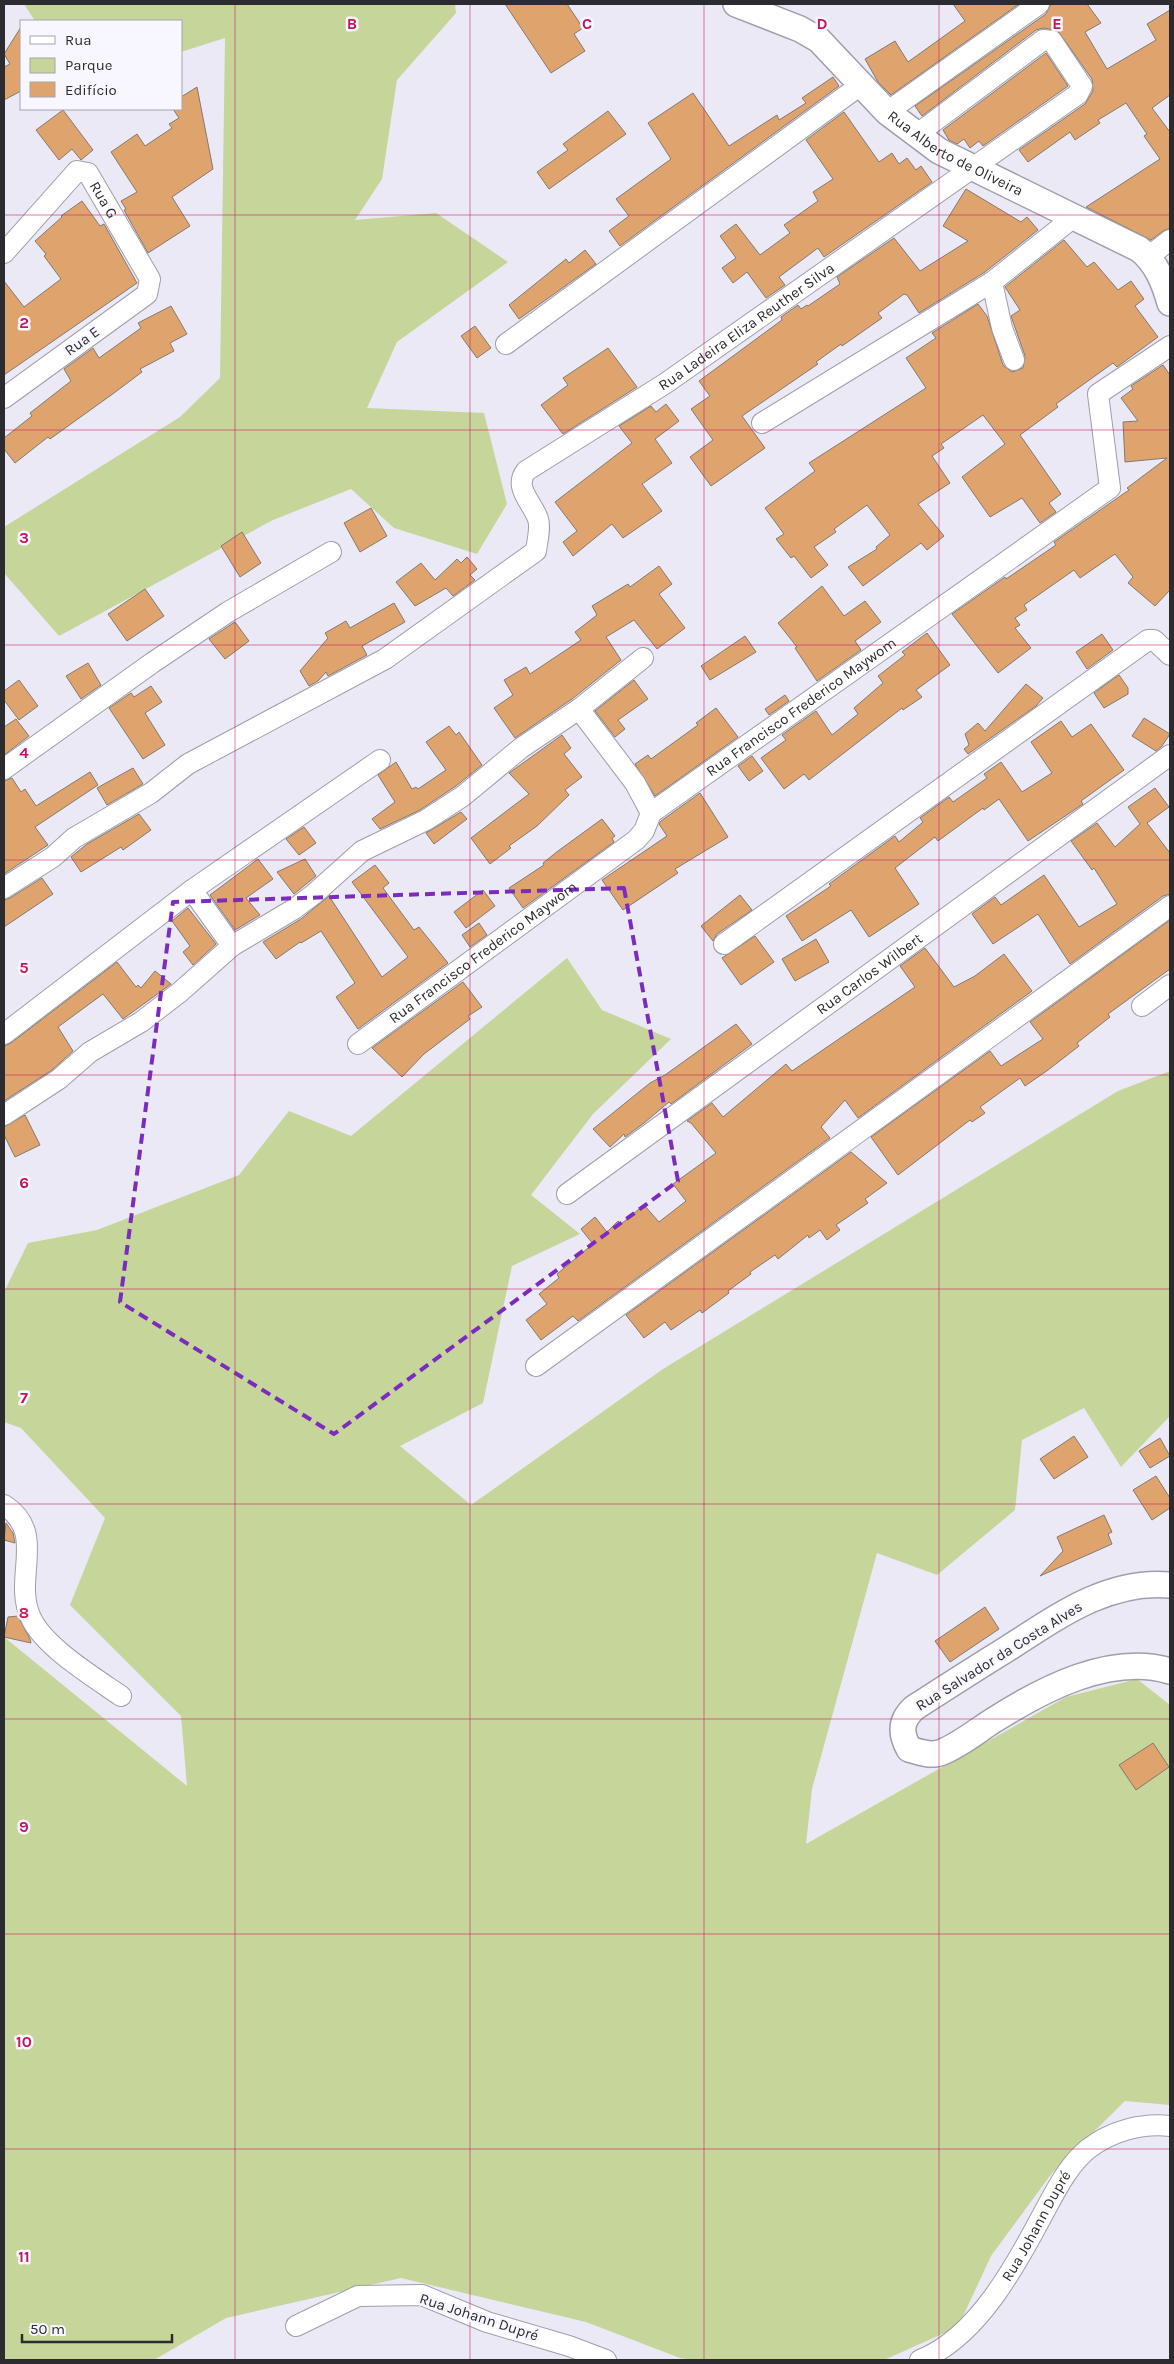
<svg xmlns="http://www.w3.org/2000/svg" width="1174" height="2364" font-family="Karla,sans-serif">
<rect width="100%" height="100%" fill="#ebe9f6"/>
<!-- green -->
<path fill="#c6d59a" d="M 24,4 L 455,4 L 456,13 L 397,80 L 382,179 L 355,220 L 436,213 L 508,262 L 397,342 L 367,408 L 484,413 L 507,504 L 477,554 L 394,528 L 351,489 L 273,520 L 59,636 L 4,573 L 4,527 L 180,417 L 220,378 L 225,38 L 181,52 L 181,21 L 35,21 Z
M 567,958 L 602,1010 L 671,1039 L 593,1114 L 531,1195 L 580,1234 L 512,1266 L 483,1403 L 400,1446 L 471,1505 L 663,1369 L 1118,1091 L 1170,1071 L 1170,1416 L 1121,1467 L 1084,1408 L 1022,1440 L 1015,1510 L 937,1575 L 877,1553 L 812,1789 L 806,1844 L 1066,1697 L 1137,1679 L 1170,1705 L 1170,2105 L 1125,2101 L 1052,2173 L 991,2256 L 958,2327 L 884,2360 L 693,2360 L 680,2358 L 586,2322 L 401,2278 L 226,2318 L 154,2360 L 4,2360 L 4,1637 L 187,1786 L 181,1716 L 70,1605 L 105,1518 L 21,1428 L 4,1422 L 4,1292 L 28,1243 L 97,1230 L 239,1175 L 289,1111 L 351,1136 Z"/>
<!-- building -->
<path fill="#dfa46e" stroke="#837971" d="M 505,4 L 567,4 L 583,28 L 574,34 L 585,51 L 551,73 Z
M 953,4 L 1019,4 L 891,95 L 878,82 L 865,59 L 895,41 L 908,62 L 965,21 Z
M 1051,4 L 1087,4 L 1101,23 L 1085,32 L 1107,69 L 1156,40 L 1147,24 L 1170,10 L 1170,95 L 1152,108 L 1170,132 L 1170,228 L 1163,231 L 1151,240 L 1086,207 L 1160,159 L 1144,136 L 1147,134 L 1126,103 L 1098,120 L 1100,123 L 1075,140 L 1070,132 L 1028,162 L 1019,150 L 1085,104 L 1093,91 L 1092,79 L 1058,31 L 1044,28 L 1036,30 L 922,116 L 915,106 L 1046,14 Z
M 21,27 L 21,91 L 4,100 L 4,67 L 10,64 L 4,54 Z
M 1046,53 L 1068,86 L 983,146 L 979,141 L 970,148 L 964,139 L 957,144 L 949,140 L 943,130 Z
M 833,77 L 839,86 L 620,246 L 609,231 L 629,216 L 616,199 L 671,159 L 648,123 L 693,93 L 729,146 L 777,115 L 779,120 L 806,103 L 802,98 Z
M 197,87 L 213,169 L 172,197 L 190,226 L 148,253 L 124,210 L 126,209 L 121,201 L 137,192 L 111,152 L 137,134 L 145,146 L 172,128 L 169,124 L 179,118 L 173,109 L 181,109 L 181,97 Z
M 63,110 L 93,150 L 81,160 L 72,149 L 59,160 L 36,130 Z
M 608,111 L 626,134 L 549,189 L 537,172 L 568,150 L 563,144 Z
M 844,112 L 879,162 L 892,153 L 899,164 L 907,158 L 916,170 L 921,166 L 932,182 L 824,257 L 818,248 L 779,277 L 785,285 L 766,298 L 747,272 L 733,283 L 722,268 L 736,258 L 720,236 L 736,224 L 760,255 L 790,233 L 784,225 L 818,201 L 813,192 L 833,179 L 806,140 Z
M 966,189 L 1021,222 L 1027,217 L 1038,230 L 985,272 L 919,313 L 907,295 L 904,294 L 878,313 L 882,318 L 842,346 L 841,344 L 816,362 L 818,364 L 742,416 L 765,448 L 711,486 L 690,457 L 713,440 L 691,409 L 710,396 L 699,381 L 782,320 L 781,317 L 798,305 L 801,309 L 807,305 L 808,306 L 840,284 L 837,277 L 894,238 L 920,271 L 968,241 L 943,226 Z
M 82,201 L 100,226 L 104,224 L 137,283 L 4,375 L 4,281 L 24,307 L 61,279 L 44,256 L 46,254 L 35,241 L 62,217 L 61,216 Z
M 1064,240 L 1087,267 L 1094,262 L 1118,290 L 1131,281 L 1144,299 L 1135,306 L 1158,337 L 1117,367 L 1113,363 L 1056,404 L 1058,407 L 1020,435 L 1061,494 L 1049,503 L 1056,512 L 1040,523 L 1022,498 L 990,517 L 962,477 L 1005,444 L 983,415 L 941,444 L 944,448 L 932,456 L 950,483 L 918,504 L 944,536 L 927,550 L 921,543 L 863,586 L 848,567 L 877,549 L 876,547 L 890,535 L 867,505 L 834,529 L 836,532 L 814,547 L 828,565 L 811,578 L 794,556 L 791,558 L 776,539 L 784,534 L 765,508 L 815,471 L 809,463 L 926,388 L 906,358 L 936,338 L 932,333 L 978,304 L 987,316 L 1003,365 L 1012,372 L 1023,368 L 1025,356 L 1011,316 L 1020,310 L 1005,287 Z
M 585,250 L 596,264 L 519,319 L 509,305 L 566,259 L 569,263 Z
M 171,306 L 187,334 L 170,343 L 174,351 L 140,369 L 142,372 L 114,393 L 50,439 L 48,437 L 15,463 L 4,449 L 4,438 L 32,416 L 30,413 L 71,381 L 64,369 L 93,348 L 99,358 L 141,328 L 138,323 Z
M 475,326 L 491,348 L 477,358 L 461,336 Z
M 608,348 L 637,387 L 563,434 L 541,405 L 568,385 L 563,378 Z
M 1163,365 L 1170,375 L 1170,590 L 1155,606 L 1128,583 L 1133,577 L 1115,554 L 1080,578 L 1074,570 L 1024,605 L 1027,610 L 1015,618 L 1020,625 L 1015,628 L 1031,648 L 998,673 L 952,614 L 1005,577 L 1006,579 L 1056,545 L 1054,542 L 1129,490 L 1127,488 L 1167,458 L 1125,462 L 1123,422 L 1138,421 L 1121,398 L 1133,389 L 1131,386 Z
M 666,404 L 679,421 L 655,439 L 672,463 L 642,484 L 662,511 L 623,538 L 612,524 L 573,556 L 563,542 L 577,531 L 555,502 L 632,443 L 619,426 L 651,406 L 656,412 Z
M 371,508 L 387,536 L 360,552 L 344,523 Z
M 242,532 L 261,563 L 240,577 L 221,546 Z
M 467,557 L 477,569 L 470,575 L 475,580 L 453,596 L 446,588 L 415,606 L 396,582 L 421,563 L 435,580 L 457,559 L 461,563 Z
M 659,566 L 672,584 L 659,594 L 685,628 L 657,649 L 634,620 L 606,637 L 621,660 L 572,699 L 515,738 L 494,708 L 513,695 L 504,680 L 526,667 L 530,674 L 581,640 L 575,632 L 597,615 L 592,606 L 628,584 L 630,587 Z
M 822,586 L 844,616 L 865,601 L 881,622 L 855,641 L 861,650 L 817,681 L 795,648 L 797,647 L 778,623 Z
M 145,589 L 164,616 L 127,641 L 108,614 Z
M 394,603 L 405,622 L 362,646 L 367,655 L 328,676 L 326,672 L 318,681 L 309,686 L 300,671 L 328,638 L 325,633 L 346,621 L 350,628 Z
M 235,622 L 249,641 L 225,659 L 209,639 Z
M 927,633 L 950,665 L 916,690 L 922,697 L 903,710 L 902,708 L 809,780 L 804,774 L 784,789 L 761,758 L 786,740 L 782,735 L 816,711 L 832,735 L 858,714 L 854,708 L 883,683 L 878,676 L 905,655 L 902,652 Z
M 1102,634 L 1113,650 L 1087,669 L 1076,652 Z
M 745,636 L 756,652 L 710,680 L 701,666 Z
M 88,663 L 101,685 L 81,699 L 66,676 Z
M 1119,675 L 1128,688 L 1128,694 L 1104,708 L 1094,693 Z
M 19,680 L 38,706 L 19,720 L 4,700 L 4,691 Z
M 634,680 L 648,699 L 618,720 L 625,729 L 615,737 L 595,711 Z
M 1026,684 L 1043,698 L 1036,706 L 968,754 L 964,749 L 969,745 L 965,734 L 978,723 L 985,731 Z
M 151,686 L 162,702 L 145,713 L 165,745 L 143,759 L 109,708 L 131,693 L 134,697 Z
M 785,695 L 789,701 L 769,715 L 765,709 Z
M 716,708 L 738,737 L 655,796 L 635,764 L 648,755 L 651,759 L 698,725 L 696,723 Z
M 1144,718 L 1170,734 L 1162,746 L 1156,751 L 1132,736 Z
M 16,719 L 29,736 L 4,755 L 4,727 Z
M 1061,721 L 1072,737 L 1091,724 L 1124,770 L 1081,801 L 1083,804 L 1028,841 L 999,799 L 984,810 L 983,808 L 938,841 L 935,837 L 895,868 L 919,904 L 869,937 L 851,910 L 802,941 L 786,916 L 831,886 L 829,884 L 895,836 L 899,842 L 923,822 L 920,818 L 949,797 L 953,802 L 987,778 L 984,774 L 1001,762 L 1022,792 L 1052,773 L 1031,742 Z
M 449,726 L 456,735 L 459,732 L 482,765 L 456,786 L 420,810 L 380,829 L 372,819 L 395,802 L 378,775 L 396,762 L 412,789 L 416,787 L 418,789 L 446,770 L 426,742 Z
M 562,735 L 571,748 L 564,754 L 582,777 L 565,790 L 569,795 L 537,826 L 509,846 L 511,848 L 490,864 L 471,838 L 529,794 L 509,773 Z
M 752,756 L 763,771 L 749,781 L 738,766 Z
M 133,768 L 143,784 L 107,805 L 97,788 Z
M 90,772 L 98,785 L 35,827 L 48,845 L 4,874 L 4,781 L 12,778 L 21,792 L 25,789 L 36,806 Z
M 1155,788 L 1169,807 L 1147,823 L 1170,853 L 1170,894 L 1163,896 L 1070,964 L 1038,914 L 993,944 L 972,914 L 995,897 L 1001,905 L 1044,875 L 1079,927 L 1117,904 L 1094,868 L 1092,870 L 1071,841 L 1097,823 L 1115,847 L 1140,824 L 1128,807 Z
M 700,793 L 728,837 L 675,869 L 678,873 L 623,910 L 602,880 L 667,836 L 659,824 L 661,821 Z
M 461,812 L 467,819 L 434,844 L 426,833 Z
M 139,814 L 151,830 L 123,850 L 121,847 L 81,872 L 71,857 L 87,844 Z
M 602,819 L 615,836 L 612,838 L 614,842 L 523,908 L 509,888 L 544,865 L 543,863 L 558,851 Z
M 304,827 L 316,843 L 299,855 L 286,839 Z
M 258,859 L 273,879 L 246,898 L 260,915 L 235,930 L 210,895 Z
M 305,859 L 316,876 L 294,894 L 277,872 Z
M 375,865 L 389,883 L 383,888 L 414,930 L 419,927 L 448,963 L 358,1029 L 336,997 L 355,983 L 321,931 L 301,943 L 300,942 L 276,959 L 263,942 L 301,919 L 329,896 L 382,977 L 408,957 L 352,882 Z
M 42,878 L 53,894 L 4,927 L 4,900 L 10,898 Z
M 483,890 L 495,906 L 466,928 L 454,912 Z
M 740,895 L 752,910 L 717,934 L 713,941 L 701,926 Z
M 188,908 L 216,944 L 193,965 L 183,952 L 190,946 L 172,921 Z
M 1170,920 L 1170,969 L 1108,1014 L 1110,1017 L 1077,1043 L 1079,1046 L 1048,1070 L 1025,1086 L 1020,1078 L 980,1107 L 985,1113 L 972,1122 L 970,1120 L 898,1175 L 871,1137 L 990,1051 L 1001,1066 L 1043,1039 L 1030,1022 Z
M 479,923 L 487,935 L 470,947 L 462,935 Z
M 755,936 L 774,962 L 741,985 L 722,958 Z
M 816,939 L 829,962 L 795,981 L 782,959 Z
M 925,948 L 954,987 L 975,976 L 1004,954 L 1032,991 L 858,1118 L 845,1100 L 821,1127 L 830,1138 L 578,1321 L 573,1316 L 541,1340 L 526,1320 L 547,1304 L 539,1294 L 559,1278 L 557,1274 L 593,1244 L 581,1229 L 595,1217 L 607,1232 L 618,1221 L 621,1224 L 644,1205 L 659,1222 L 686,1201 L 673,1184 L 716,1153 L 691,1123 L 687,1121 L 712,1103 L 723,1117 L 786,1064 L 792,1071 L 915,987 L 900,966 Z
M 117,962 L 136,987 L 138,985 L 141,988 L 155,971 L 171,984 L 123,1019 L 103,994 L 58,1027 L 73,1051 L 52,1070 L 4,1101 L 4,1046 L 11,1043 Z
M 463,982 L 482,1007 L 468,1016 L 470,1019 L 424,1054 L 402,1077 L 372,1048 Z
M 736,1024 L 752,1044 L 748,1047 L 671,1104 L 669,1102 L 644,1123 L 625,1137 L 624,1134 L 610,1147 L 593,1129 L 650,1083 L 665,1075 Z
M 25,1115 L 40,1145 L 15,1157 L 4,1135 L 4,1127 Z
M 851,1152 L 887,1183 L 865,1199 L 868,1203 L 836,1225 L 840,1230 L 827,1240 L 820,1230 L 809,1238 L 808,1235 L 778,1259 L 775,1255 L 750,1272 L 751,1274 L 728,1291 L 729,1293 L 702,1313 L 700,1310 L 671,1330 L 665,1322 L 644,1338 L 626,1315 Z
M 1074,1436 L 1088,1457 L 1054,1479 L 1040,1459 Z
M 1160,1438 L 1170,1456 L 1150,1468 L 1139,1451 Z
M 1156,1476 L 1170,1498 L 1170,1508 L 1152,1520 L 1133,1490 Z
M 1104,1515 L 1112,1532 L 1108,1534 L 1112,1544 L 1040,1576 L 1063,1551 L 1057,1537 Z
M 6,1523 L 13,1533 L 15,1543 L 4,1540 Z
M 985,1607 L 999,1629 L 950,1662 L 935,1641 Z
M 18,1616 L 30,1639 L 31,1643 L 4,1637 L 8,1617 Z
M 1153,1743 L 1169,1767 L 1136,1790 L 1119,1765 Z"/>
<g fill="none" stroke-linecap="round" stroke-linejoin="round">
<defs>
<g id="minor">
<path d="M 887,112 L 1039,4"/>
<path id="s1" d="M 4,253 L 77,171 L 88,173 L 150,279 L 147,294 L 4,398"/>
<path d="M 1148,257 L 1170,240"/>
<path d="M 992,282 L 1002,328 L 1014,360"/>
<path d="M 506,344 L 862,84"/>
<path d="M 762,423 L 992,282 L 1074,217"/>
<path d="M 579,709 L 635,783 L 651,813"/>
<path d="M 4,769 L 152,663 L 228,612 L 331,552"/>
<path id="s2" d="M 4,888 L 53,857 L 74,838 L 151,793 L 188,764 L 385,659 L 536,551 C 537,542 541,528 538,519 C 533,503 513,488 526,471 L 666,383 L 1078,94 L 1082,86 L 1052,41 L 1043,40 L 916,135"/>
<path d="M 192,890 L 232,946"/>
<path d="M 724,944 L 1148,640 L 1154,640 L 1170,655"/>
<path d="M 1142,1006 L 1170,985"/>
<path d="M 4,1034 L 192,890 L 380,760"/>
<path id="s3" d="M 358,1044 L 636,840 L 644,831 L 651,813 L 1110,488 L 1098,394 L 1170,346"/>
<path d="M 4,1115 L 59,1079 L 90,1052 L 141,1022 L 180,992 L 232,946 L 294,909 L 314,894 L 362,851 L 426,820 L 463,796 L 521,748 L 579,709 L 643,658"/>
<path id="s4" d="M 567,1194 L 1170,755"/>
<path d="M 536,1366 L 1170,906"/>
<path d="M 4,1505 C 48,1533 12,1578 31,1618 C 44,1647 95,1678 121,1696"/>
<path d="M 296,2326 L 358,2296 L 422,2295 L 487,2322 L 569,2346 L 606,2360"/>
<path id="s5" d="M 920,2360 C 977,2338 1016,2265 1043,2214 C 1055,2192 1068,2165 1088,2149 C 1111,2131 1141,2123 1170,2126"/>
</g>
<g id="tertiary">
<path id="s6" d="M 736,4 L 800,29 L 819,40 L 887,112 L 939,151 L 1139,249 C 1156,262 1164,282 1170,303"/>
<path d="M 1170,1585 C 1108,1579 1057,1617 1007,1649 C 976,1668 945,1688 914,1708 C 900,1721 900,1733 909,1749 C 919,1752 931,1757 942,1752 C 960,1745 978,1730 994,1720 C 1043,1689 1111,1653 1170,1671"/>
</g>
</defs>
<!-- minor casing -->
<use href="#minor" stroke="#a09eaa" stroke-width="22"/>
<!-- tertiary casing -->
<use href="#tertiary" stroke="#a09eaa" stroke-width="28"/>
<!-- minor -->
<use href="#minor" stroke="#fff" stroke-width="20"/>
<!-- tertiary -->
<use href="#tertiary" stroke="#fff" stroke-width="25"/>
</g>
<!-- marked area -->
<path fill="none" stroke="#7b2cbf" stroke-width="4" stroke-dasharray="10 6" stroke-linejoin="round" d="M 624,888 L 678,1181 L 334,1434 L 120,1302 L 173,902 Z"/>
<!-- grid -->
<path fill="none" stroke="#c2185b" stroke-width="1" stroke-opacity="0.55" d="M 235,4 L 235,2360M 470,4 L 470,2360M 704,4 L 704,2360M 939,4 L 939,2360M 4,215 L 1170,215M 4,430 L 1170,430M 4,645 L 1170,645M 4,860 L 1170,860M 4,1075 L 1170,1075M 4,1289 L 1170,1289M 4,1504 L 1170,1504M 4,1719 L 1170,1719M 4,1934 L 1170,1934M 4,2149 L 1170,2149"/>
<g text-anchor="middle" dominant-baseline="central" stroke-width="5" stroke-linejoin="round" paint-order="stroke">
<!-- street labels -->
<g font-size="15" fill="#2c2b30" stroke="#f8f7ff">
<text stroke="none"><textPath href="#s6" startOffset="270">Rua Alberto de Oliveira</textPath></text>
<text stroke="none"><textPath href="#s1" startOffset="152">Rua G</textPath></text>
<text stroke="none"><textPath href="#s2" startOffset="980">Rua Ladeira Eliza Reuther Silva</textPath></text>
<text transform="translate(82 341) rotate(-36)">Rua E</text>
<text stroke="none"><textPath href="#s3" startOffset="560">Rua Francisco Frederico Maywom</textPath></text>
<text stroke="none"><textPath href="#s3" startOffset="155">Rua Francisco Frederico Maywom</textPath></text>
<text stroke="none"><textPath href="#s4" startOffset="374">Rua Carlos Wilbert</textPath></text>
<text transform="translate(999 1656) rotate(-32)">Rua Salvador da Costa Alves</text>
<text stroke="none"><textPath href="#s5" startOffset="181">Rua Johann Dupré</textPath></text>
<text transform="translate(479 2317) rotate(18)">Rua Johann Dupré</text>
</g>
</g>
<g font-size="16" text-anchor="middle" font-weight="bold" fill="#c2185b" stroke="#f8f7ff" stroke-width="5" stroke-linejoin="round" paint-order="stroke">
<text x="352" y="29">B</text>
<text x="587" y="29">C</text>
<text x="822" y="29">D</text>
<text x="1057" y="29">E</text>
<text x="24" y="328">2</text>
<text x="24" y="543">3</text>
<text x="24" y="758">4</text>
<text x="24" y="973">5</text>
<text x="24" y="1188">6</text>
<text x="24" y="1403">7</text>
<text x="24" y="1618">8</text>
<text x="24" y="1832">9</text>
<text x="24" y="2047">10</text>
<text x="24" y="2262">11</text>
</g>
<!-- border -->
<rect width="1174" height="2364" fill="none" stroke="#2c2b30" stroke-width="10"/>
<!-- legend -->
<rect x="20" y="20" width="162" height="90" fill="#f8f7ff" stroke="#a6a5ac"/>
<rect x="30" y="36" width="25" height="8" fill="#ffffff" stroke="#a6a5ac"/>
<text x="65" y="45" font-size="15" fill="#2c2b30">Rua</text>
<rect x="30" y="58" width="25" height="15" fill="#c6d59a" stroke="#a6a5ac"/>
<text x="65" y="70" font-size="15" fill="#2c2b30">Parque</text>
<rect x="30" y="82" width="25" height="15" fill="#dfa46e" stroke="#a6a5ac"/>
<text x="65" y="95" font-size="15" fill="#2c2b30">Edifício</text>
<!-- scale -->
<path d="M22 2334v8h150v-8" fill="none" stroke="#2c2b30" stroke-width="2.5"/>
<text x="30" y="2334" font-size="15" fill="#2c2b30" stroke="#f8f7ff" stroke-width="4" paint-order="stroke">50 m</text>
</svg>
